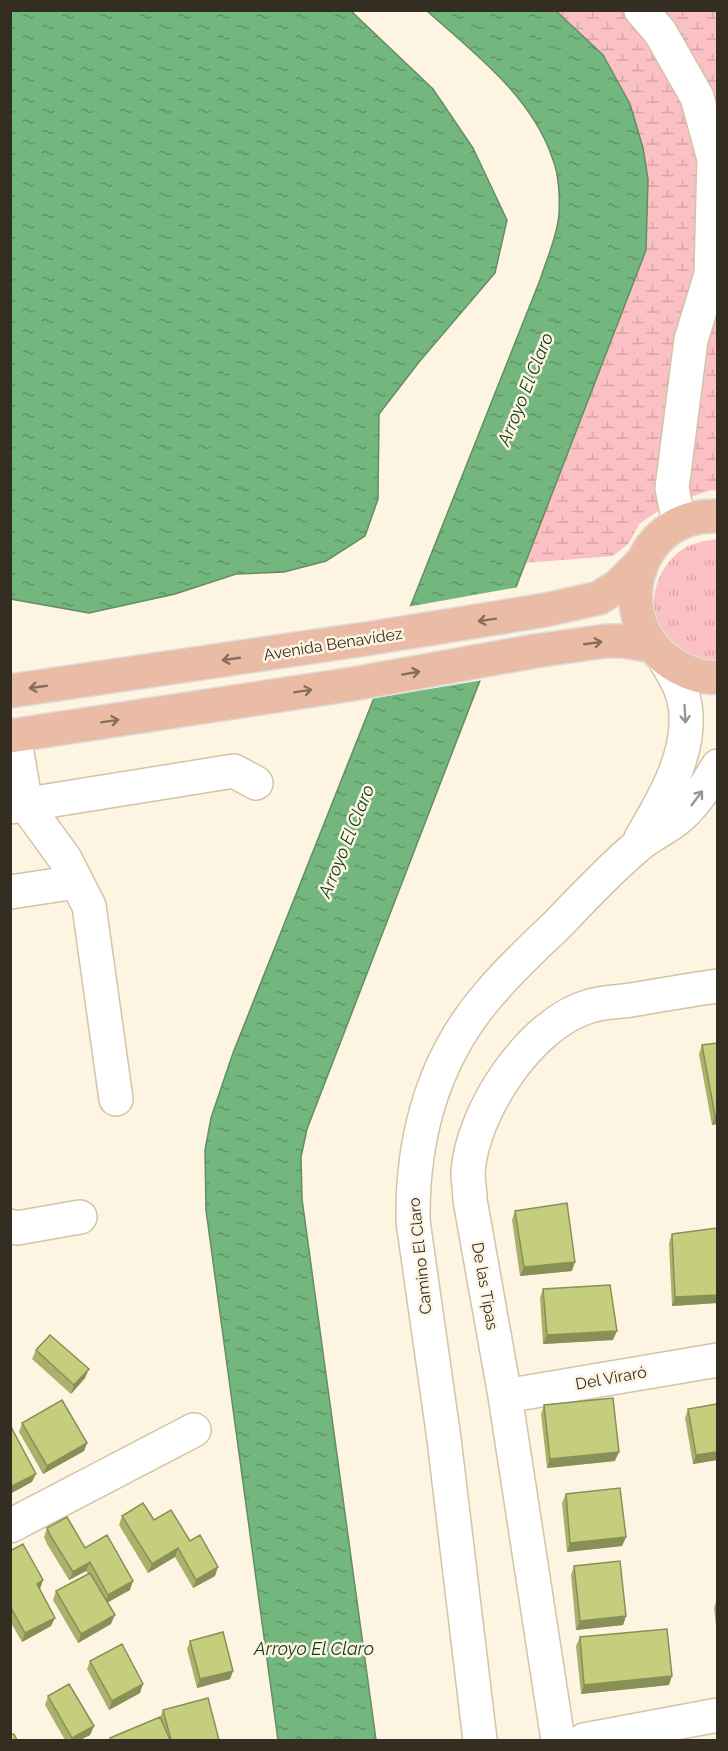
<svg xmlns="http://www.w3.org/2000/svg" width="728" height="1751" font-family="Raleway,sans-serif">
<defs>
<pattern id="grass-tufts" width="24" height="20" patternUnits="userSpaceOnUse" patternTransform="scale(1.5)"><rect width="24" height="20" fill="#fac0c4"/><path d="M3 7l-1-3M5 7V3M7 7l1-3M15 17l-1-3M17 17v-4M19 17l1-3" fill="none" stroke="#d7a5a8"/></pattern>
<pattern id="wetland-marsh" width="20" height="14" patternUnits="userSpaceOnUse" patternTransform="scale(1.5)"><rect width="20" height="14" fill="#fac0c4"/><path d="M1 5h8M5 5V1M11 12h8M15 12V8" fill="none" stroke="#d7a5a8"/></pattern>
<pattern id="water-ripples" width="26" height="14" patternUnits="userSpaceOnUse" patternTransform="scale(1.5)"><rect width="26" height="14" fill="#74b77e"/><path d="M2 4q2-2 4 0t4 0M15 11q2-2 4 0t4 0" fill="none" stroke="#609567"/></pattern>
</defs>
<rect width="100%" height="100%" fill="#fef4e2"/>
<!-- grass -->
<path fill="url(#grass-tufts)" d="M 717,539 L 717,664 C 702,663 697,660 684,651 C 679,649 672,646 668,642 C 643,616 653,572 679,552 C 690,543 704,541 717,539 Z"/>
<!-- wetland -->
<path fill="url(#wetland-marsh)" d="M 556,11 L 717,11 L 717,491 L 711,490 L 667,505 L 639,524 L 629,543 L 613,556 L 525,563 L 646,250 L 648,179 L 643,148 L 630,104 L 603,55 Z"/>
<!-- water -->
<path fill="url(#water-ripples)" stroke="#618e62" stroke-width="1.5" d="M 10,11 L 351,11 L 433,89 L 473,148 L 507,220 L 495,273 L 419,362 L 379,414 L 378,499 L 365,536 L 326,561 L 284,572 L 236,574 L 175,594 L 89,613 L 11,599 Z
M 427,11 L 556,11 L 603,55 L 630,104 L 643,148 L 648,179 L 646,250 L 307,1129 L 301,1157 L 302,1199 L 376,1740 L 278,1740 L 206,1210 L 205,1150 L 211,1118 L 233,1053 L 540,280 C 546,261 558,234 559,214 C 560,198 559,175 553,160 C 533,97 474,53 427,11 Z"/>
<!-- pier -->
<path fill="#fef4e2" d="M 519,587 L 483,680 L 370,699 L 407,607 Z"/>
<g fill="none" stroke-linecap="round" stroke-linejoin="round">
<defs>
<path id="minor" d="M 641,10 L 660,32 L 697,97 L 714,159 L 711,275
M 679,523 L 672,488 L 691,340 L 717,255
M 14,735 L 26,805 L 65,859 L 89,906 L 116,1099
M 10,807 L 234,771 L 256,783
M 641,838 C 665,798 698,742 682,693 C 679,682 671,670 665,660
M 10,892 L 77,882
M 10,1226 L 17,1228 L 80,1217
M 505,1396 L 718,1360
M 10,1526 L 194,1430
M 480,1740 L 444,1439 L 413,1221 C 412,1137 433,1058 490,993 C 510,969 534,947 557,925 C 582,899 607,872 635,848 C 647,837 663,830 676,820 C 694,806 706,786 718,766
M 558,1740 L 505,1396 L 470,1200 C 470,1191 468,1181 468,1172 C 472,1112 530,1023 590,1006 C 603,1002 618,1002 631,1000 C 660,995 689,990 718,986
M 584,1740 L 718,1715"/>
<path id="major" d="M 718,516 C 633,512 604,626 678,667 C 689,673 705,679 718,677
M 10,691 L 372,638 L 545,610 L 599,598 L 618,586 L 641,563
M 10,736 L 353,684 L 535,651 L 606,641 L 623,641 L 652,646"/>
</defs>
<!-- minor casing -->
<use href="#minor" stroke="#d3c3a7" stroke-width="36"/>
<!-- major casing -->
<use href="#major" stroke="#dfdddc" stroke-width="36"/>
<!-- minor -->
<use href="#minor" stroke="#fff" stroke-width="33"/>
<!-- major -->
<use href="#major" stroke="#ebbca5" stroke-width="33"/>
</g>
<!-- wall -->
<path fill="#a9b16b" d="M 702,1045 L 717,1124 L 712,1125 L 699,1054 Z
M 515,1211 L 572,1271 L 520,1276 L 512,1220 Z
M 717,1228 L 717,1303 L 672,1306 L 669,1243 L 672,1234 Z
M 543,1289 L 613,1340 L 543,1344 L 540,1298 Z
M 36,1350 L 85,1378 L 71,1394 L 32,1359 Z
M 717,1404 L 717,1460 L 693,1464 L 685,1418 L 688,1409 Z
M 544,1405 L 615,1461 L 547,1468 L 541,1414 Z
M 22,1423 L 87,1443 L 84,1451 L 43,1474 L 19,1432 Z
M 566,1494 L 626,1537 L 622,1546 L 567,1552 L 562,1503 Z
M 122,1516 L 154,1520 L 190,1541 L 215,1576 L 193,1588 L 175,1557 L 148,1573 L 119,1525 Z
M 47,1528 L 85,1548 L 130,1590 L 107,1602 L 111,1624 L 78,1643 L 53,1600 L 56,1591 L 88,1574 L 86,1571 L 69,1580 L 47,1544 L 44,1537 Z
M 10,1551 L 40,1589 L 51,1626 L 22,1642 L 10,1621 Z
M 574,1566 L 626,1616 L 623,1625 L 576,1630 L 571,1575 Z
M 717,1599 L 717,1634 L 714,1608 Z
M 580,1637 L 669,1685 L 581,1694 L 576,1646 Z
M 190,1641 L 233,1671 L 230,1679 L 197,1688 L 187,1649 Z
M 90,1661 L 140,1693 L 109,1710 L 87,1669 Z
M 48,1696 L 94,1726 L 90,1735 L 80,1740 L 65,1740 L 45,1705 Z
M 163,1710 L 219,1740 L 109,1740 L 110,1738 L 160,1718 Z"/>
<!-- shaded-wall -->
<path fill="#899057" d="M 717,1115 L 717,1124 L 712,1125 L 715,1116 Z
M 575,1262 L 572,1271 L 520,1276 L 524,1267 Z
M 717,1295 L 717,1303 L 672,1306 L 675,1297 Z
M 617,1331 L 613,1340 L 543,1344 L 547,1335 Z
M 89,1369 L 85,1378 L 71,1394 L 74,1385 Z
M 87,1443 L 84,1451 L 43,1474 L 47,1466 Z
M 619,1452 L 615,1461 L 547,1468 L 550,1459 Z
M 717,1452 L 717,1460 L 693,1464 L 696,1455 Z
M 36,1474 L 32,1482 L 10,1494 L 10,1487 Z
M 626,1537 L 622,1546 L 567,1552 L 570,1543 Z
M 178,1548 L 175,1557 L 148,1573 L 152,1564 Z
M 90,1562 L 86,1571 L 69,1580 L 73,1572 Z
M 218,1567 L 215,1576 L 193,1588 L 196,1580 Z
M 43,1580 L 40,1589 L 34,1593 L 37,1584 Z
M 133,1581 L 130,1590 L 105,1604 L 108,1595 Z
M 115,1615 L 111,1624 L 78,1643 L 81,1634 Z
M 626,1616 L 623,1625 L 576,1630 L 580,1621 Z
M 55,1618 L 51,1626 L 22,1642 L 25,1633 Z
M 233,1671 L 230,1679 L 197,1688 L 200,1679 Z
M 672,1676 L 669,1685 L 581,1694 L 584,1685 Z
M 143,1684 L 140,1693 L 109,1710 L 112,1701 Z
M 94,1726 L 90,1735 L 80,1740 L 71,1740 L 72,1738 Z"/>
<!-- building -->
<path fill="#c4ce7c" stroke="#899057" stroke-width="1.5" d="M 717,1043 L 717,1115 L 715,1116 L 702,1045 Z
M 567,1203 L 575,1262 L 524,1267 L 515,1211 Z
M 717,1228 L 717,1295 L 675,1297 L 672,1234 Z
M 610,1285 L 617,1331 L 547,1335 L 543,1289 Z
M 50,1335 L 89,1369 L 74,1385 L 36,1350 Z
M 613,1398 L 619,1452 L 550,1459 L 544,1405 Z
M 62,1400 L 87,1443 L 47,1466 L 22,1423 Z
M 717,1404 L 717,1452 L 696,1455 L 688,1409 Z
M 10,1425 L 36,1474 L 10,1487 Z
M 620,1488 L 626,1537 L 570,1543 L 566,1494 Z
M 143,1503 L 154,1520 L 171,1510 L 190,1541 L 200,1535 L 218,1567 L 196,1580 L 178,1548 L 152,1564 L 122,1516 Z
M 67,1517 L 85,1548 L 107,1535 L 133,1581 L 108,1595 L 90,1562 L 73,1572 L 50,1535 L 47,1528 Z
M 23,1544 L 43,1580 L 37,1584 L 55,1618 L 25,1633 L 10,1606 L 10,1551 Z
M 620,1561 L 626,1616 L 580,1621 L 574,1566 Z
M 90,1573 L 115,1615 L 81,1634 L 56,1591 Z
M 667,1629 L 672,1676 L 584,1685 L 580,1637 Z
M 223,1632 L 233,1671 L 200,1679 L 190,1641 Z
M 122,1644 L 143,1684 L 112,1701 L 90,1661 Z
M 69,1684 L 94,1726 L 72,1738 L 48,1696 Z
M 208,1698 L 219,1740 L 171,1740 L 163,1710 Z
M 160,1717 L 170,1740 L 111,1740 L 110,1738 Z
M 14,1734 L 17,1740 L 10,1740 L 10,1735 Z"/>
<!-- one-way arrows -->
<defs><path id="oneway-shaft" d="M-6 0H5M1.5-3L5.5 0L1.5 3" fill="none" stroke-width="1.6" stroke-linecap="round" stroke-linejoin="round" transform="scale(1.5)"/></defs>
<g stroke="#866d5d">
<use href="#oneway-shaft" transform="translate(487 620) rotate(171)"/>
<use href="#oneway-shaft" transform="translate(593 643) rotate(-8)"/>
<use href="#oneway-shaft" transform="translate(231 659) rotate(172)"/>
<use href="#oneway-shaft" transform="translate(411 673) rotate(-10)"/>
<use href="#oneway-shaft" transform="translate(38 687) rotate(172)"/>
<use href="#oneway-shaft" transform="translate(303 691) rotate(-9)"/>
<use href="#oneway-shaft" transform="translate(110 721) rotate(-9)"/>
</g>
<g stroke="#9a9690">
<use href="#oneway-shaft" transform="translate(685 714) rotate(87)"/>
<use href="#oneway-shaft" transform="translate(697 798) rotate(-53)"/>
</g>
<g text-anchor="middle" dominant-baseline="central" stroke-width="5" stroke-linejoin="round" paint-order="stroke">
<!-- street labels -->
<g font-size="16" fill="#342d22" stroke="#fef4e2">
<text transform="translate(333 644) rotate(-9)">Avenida Benavídez</text>
<text transform="translate(420 1256) rotate(-96)">Camino El Claro</text>
<text transform="translate(485 1286) rotate(80)">De las Tipas</text>
<text transform="translate(611 1378) rotate(-10)">Del Viraró</text>
</g>
<!-- water labels -->
<g font-size="18" font-style="italic" fill="#0a3d18" stroke="#fef4e2">
<text transform="translate(525 389) rotate(-68)">Arroyo El Claro</text>
<text transform="translate(346 841) rotate(-68)">Arroyo El Claro</text>
<text x="314" y="1648">Arroyo El Claro</text>
</g>
</g>
<!-- border -->
<rect width="728" height="1751" fill="none" stroke="#342d22" stroke-width="24"/>
</svg>
